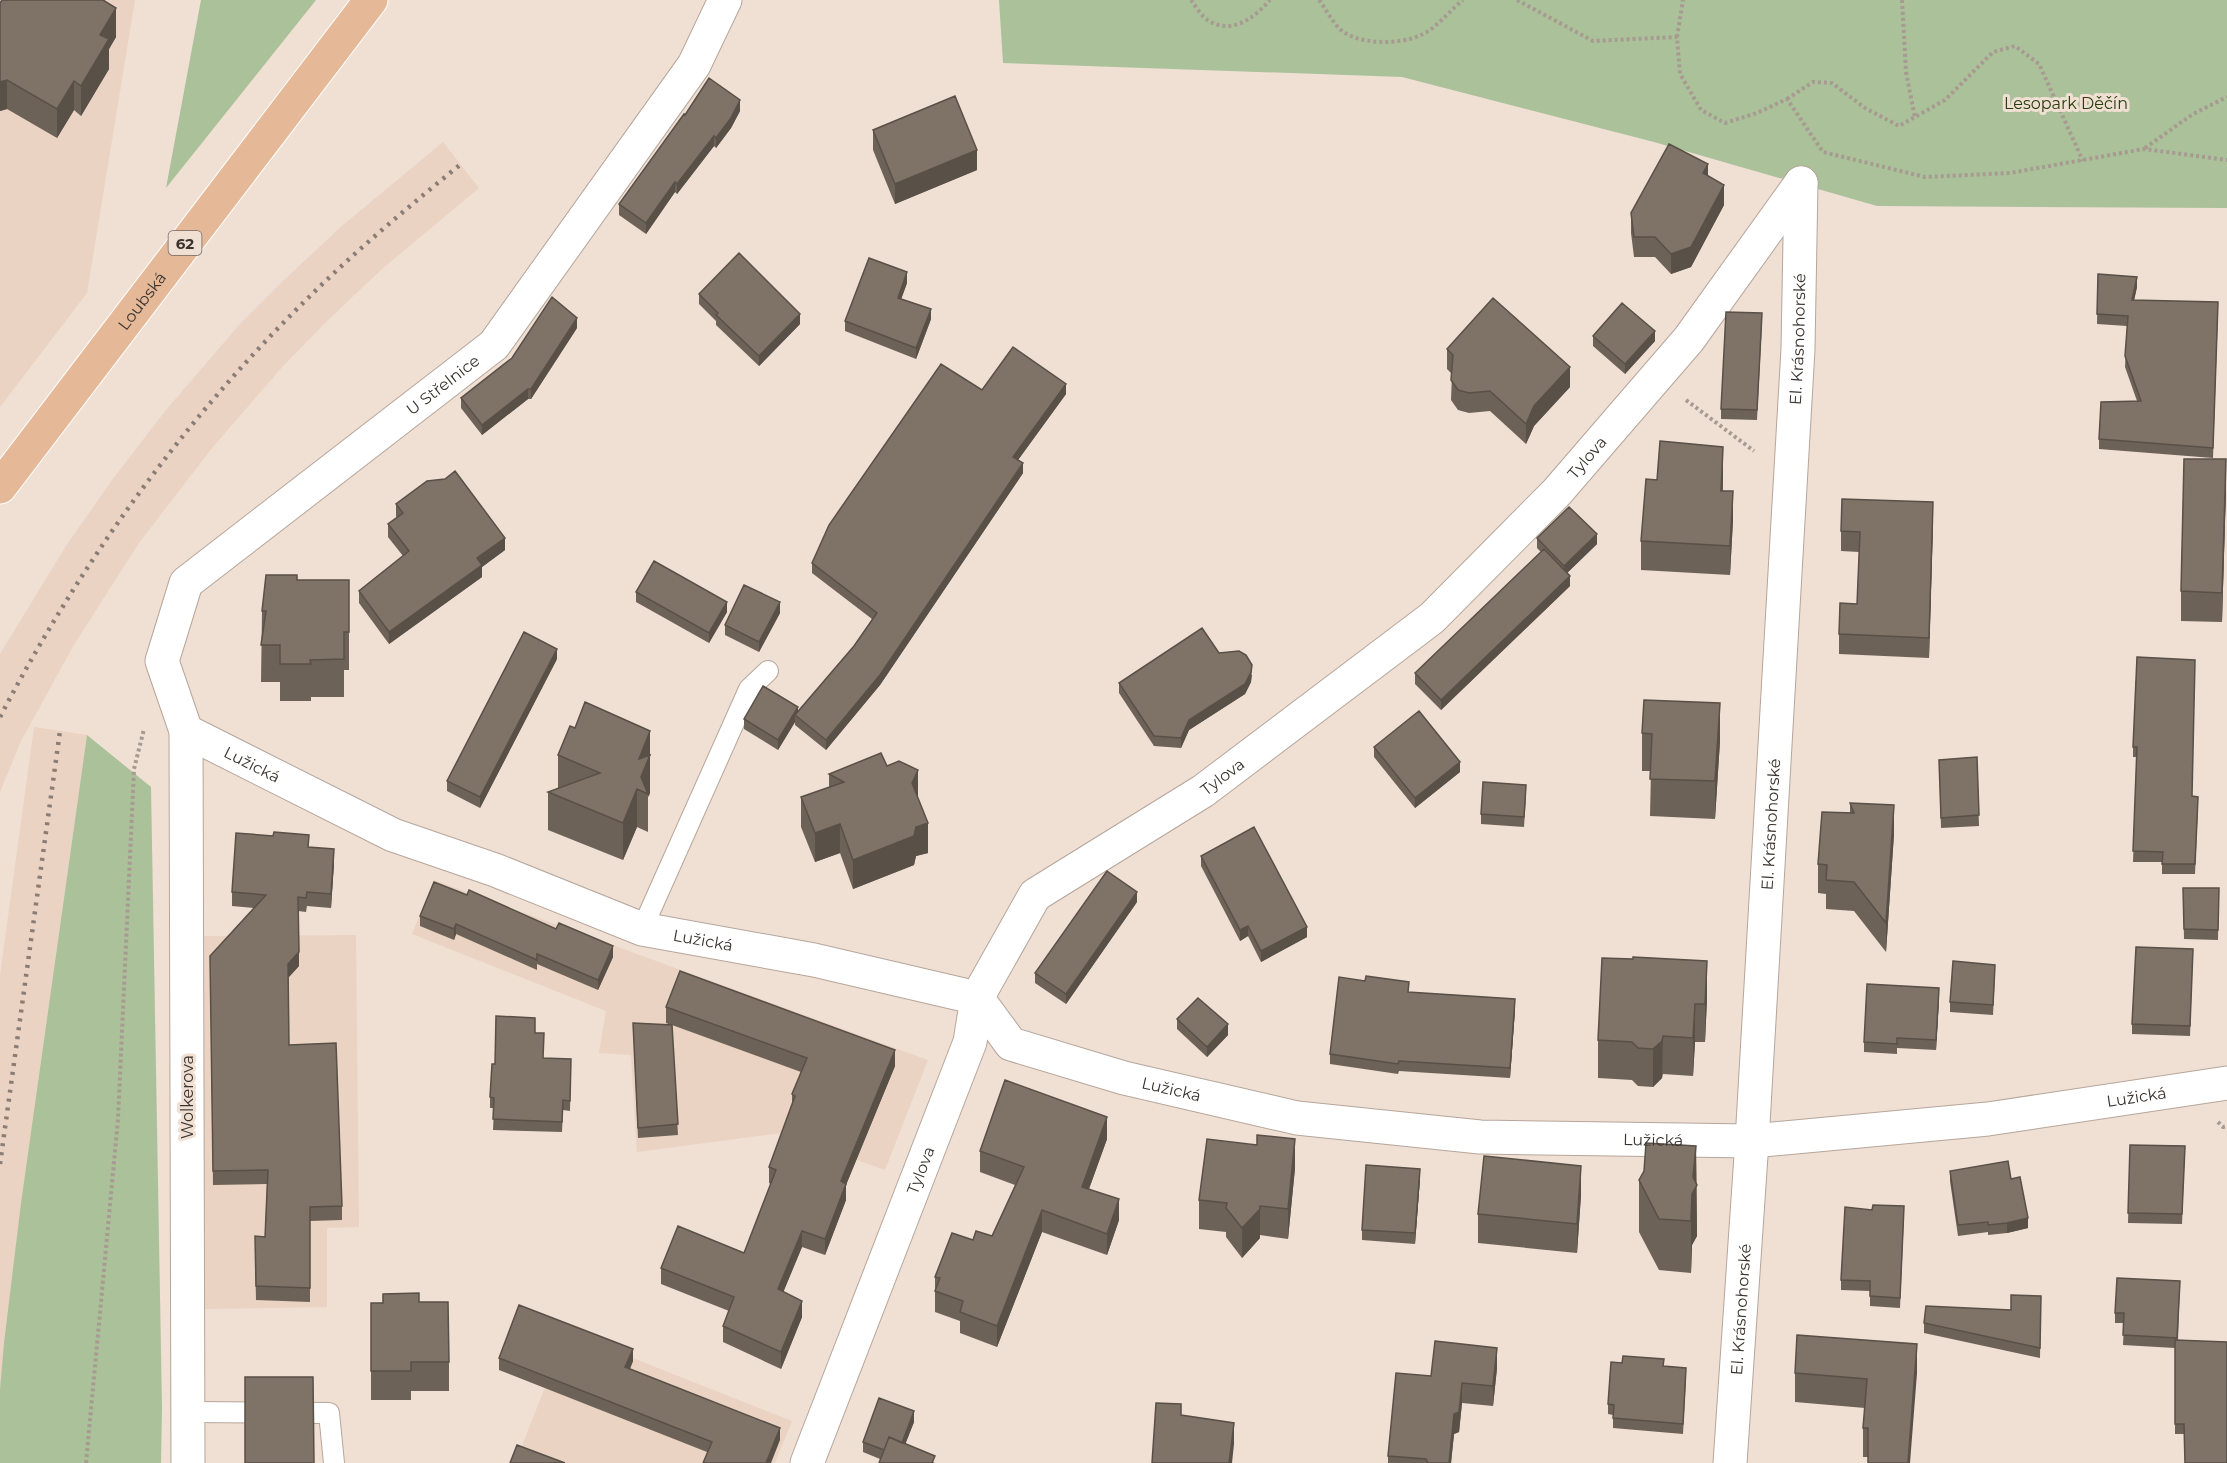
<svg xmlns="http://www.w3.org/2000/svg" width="2227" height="1463" font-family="Montserrat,sans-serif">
<rect width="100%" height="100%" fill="#f0dfd3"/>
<!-- built -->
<path fill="#ead3c3" d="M 0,0 L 135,0 L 87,293 L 0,407 Z
M 443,142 L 479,188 L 382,269 L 326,322 L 284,365 L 212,448 L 139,543 L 75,643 L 21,741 L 0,792 L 0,654 L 66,546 L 112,480 L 166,410 L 240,324 L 284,280 L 343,225 Z
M 34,727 L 87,735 L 21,1203 L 0,1389 L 0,975 Z
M 434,880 L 928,1060 L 885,1170 L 782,1133 L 637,1152 L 631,1055 L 599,1053 L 606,1011 L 412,934 Z
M 356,935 L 359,1227 L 327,1228 L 327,1307 L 205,1309 L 202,936 Z
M 567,1332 L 792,1421 L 775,1463 L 515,1463 Z"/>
<!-- green -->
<path fill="#abc19a" d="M 201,0 L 316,0 L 166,188 Z
M 999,0 L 2227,0 L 2227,208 L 1877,206 L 1654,142 L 1402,77 L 1003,63 Z
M 87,735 L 151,787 L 162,1408 L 161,1463 L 0,1463 L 0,1389 L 4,1343 L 21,1203 Z"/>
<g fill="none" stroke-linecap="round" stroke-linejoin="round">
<defs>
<path id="service" d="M 642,929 L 749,689 L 768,671
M 189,1412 L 329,1413 L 334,1463"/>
<g id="minor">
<path id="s1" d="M 186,731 L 393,835 L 495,870 L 642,929 L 814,960 L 977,998 L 1011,1044 L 1124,1078 L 1297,1118 L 1480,1137 L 1752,1141 L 1988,1119 L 2227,1083"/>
<path id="s2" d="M 188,1463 L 186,731 L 162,661 L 186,583 L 494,345 L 694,65 L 725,0"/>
<path id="s3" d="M 807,1463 L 970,1042 L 977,998 L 1035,895 L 1203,791 L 1432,618 L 1557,492 L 1689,339 L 1801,183"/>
<path id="s4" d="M 1730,1463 L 1752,1141 L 1798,349 L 1801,183"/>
</g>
<g id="primary">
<path id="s5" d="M 0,487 L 371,0"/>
</g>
</defs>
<!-- service casing -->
<use href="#service" stroke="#b6a69b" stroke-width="22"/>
<!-- minor casing -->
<use href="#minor" stroke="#b6a69b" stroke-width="35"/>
<!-- primary casing -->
<use href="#primary" stroke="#fff" stroke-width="35"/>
<!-- path -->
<path stroke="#a79a91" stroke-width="4" stroke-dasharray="3 3" stroke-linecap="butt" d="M 1191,0 C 1196,7 1202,17 1209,21 C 1233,35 1255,17 1270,0
M 1319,0 C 1326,9 1332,22 1341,30 C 1359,45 1399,45 1421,35 C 1437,28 1449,11 1463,0
M 1517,0 L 1593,41 L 1677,37 L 1680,74 L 1701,110 L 1725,123 L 1757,113 L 1787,99 L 1823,152 L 1925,177 L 2010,173 L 2144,149 L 2227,160
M 1902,0 L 1906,72 L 1915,118
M 1677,37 L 1683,0
M 1787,99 L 1813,82 L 1832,83 L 1865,108 L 1899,126 L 1945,100 L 1993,52 L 2015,46 L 2039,64 L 2083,161
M 2145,148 L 2193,114 L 2227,97
M 1686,400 L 1754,451
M 2218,1122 L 2223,1127 L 2227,1126
M 86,1463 L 118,1119 L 134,769 L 144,729"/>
<!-- service -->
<use href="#service" stroke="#fff" stroke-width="20"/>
<!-- minor -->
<use href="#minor" stroke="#fff" stroke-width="33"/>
<!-- primary -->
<use href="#primary" stroke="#e5b997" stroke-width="33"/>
<!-- rail -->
<path stroke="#897d76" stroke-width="4.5" stroke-dasharray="3 6" stroke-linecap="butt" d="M 0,717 C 80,564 181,423 304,302 C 353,253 407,208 461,164
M 0,1164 L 60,731"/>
</g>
<!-- wall -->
<path fill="#6d6258" d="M 0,3 L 116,37 L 109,49 L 109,69 L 81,116 L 74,110 L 57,138 L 7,109 L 0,111 Z
M 740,111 L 731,128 L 716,148 L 714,146 L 677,194 L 675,192 L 646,234 L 619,215 L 619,204 L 685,115 Z
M 873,130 L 977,170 L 895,204 L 873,150 Z
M 1708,176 L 1724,205 L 1691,267 L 1671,274 L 1655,257 L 1634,257 L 1631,233 L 1631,213 Z
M 2098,274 L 2137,287 L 2134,300 L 2218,312 L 2213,458 L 2099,449 L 2099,439 L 2137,401 L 2125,367 L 2127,326 L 2097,324 Z
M 907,283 L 901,299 L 931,319 L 916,359 L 845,331 L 845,321 Z
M 699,294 L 800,324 L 759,366 L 716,325 L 716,321 L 699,304 Z
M 1762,323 L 1757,420 L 1721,419 L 1721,409 Z
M 577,328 L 531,399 L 528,399 L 482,435 L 461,408 L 461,398 Z
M 1593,336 L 1655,341 L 1625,374 L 1593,346 Z
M 1447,349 L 1570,387 L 1534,426 L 1526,444 L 1490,411 L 1469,413 L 1458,410 L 1451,400 L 1452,374 L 1447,369 Z
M 982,390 L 1066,394 L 1018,460 L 1023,473 L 880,685 L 826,750 L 795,725 L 795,722 L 778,750 L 744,729 L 744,719 L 798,711 L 854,646 L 872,619 L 812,573 L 812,563 Z
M 1723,476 L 1723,491 L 1733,520 L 1730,575 L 1641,570 L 1641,541 L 1657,480 Z
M 2226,489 L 2222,622 L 2181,621 L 2181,591 Z
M 396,504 L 505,550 L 482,567 L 482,577 L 389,644 L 359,603 L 359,591 L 403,556 L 388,537 L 388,524 L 397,518 L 396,516 Z
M 1933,522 L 1929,658 L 1839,654 L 1839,634 L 1857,604 L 1859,552 L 1841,551 L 1841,531 Z
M 1537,538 L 1597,544 L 1567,573 L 1570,586 L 1441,710 L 1415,684 L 1415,673 L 1541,552 L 1537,548 Z
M 297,580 L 349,580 L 349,670 L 344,670 L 344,697 L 311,697 L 311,701 L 280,701 L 280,682 L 261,682 L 262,611 Z
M 636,592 L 727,612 L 709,643 L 636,602 Z
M 780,613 L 759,652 L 725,635 L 725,625 Z
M 1219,653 L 1252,675 L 1251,682 L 1245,694 L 1189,730 L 1181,748 L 1154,746 L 1119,693 L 1119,683 Z
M 2137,657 L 2192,796 L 2198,807 L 2195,874 L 2162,874 L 2162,862 L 2133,862 L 2137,757 L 2133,757 L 2133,747 Z
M 557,659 L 480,808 L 447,791 L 447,781 Z
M 575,728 L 650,731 L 650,793 L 648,797 L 648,832 L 637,827 L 623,860 L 548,830 L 548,792 L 558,789 L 558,755 Z
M 1642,733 L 1720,741 L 1715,819 L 1650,816 L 1651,771 L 1642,771 Z
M 1374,747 L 1460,772 L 1415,808 L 1374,757 Z
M 1977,757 L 1979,826 L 1941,828 L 1939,760 Z
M 887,766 L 918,799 L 928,853 L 916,856 L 914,865 L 853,889 L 840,853 L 815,862 L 801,827 L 801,797 L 829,787 L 829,774 Z
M 1526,796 L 1524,827 L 1481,824 L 1481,814 Z
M 1850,803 L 1894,834 L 1886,952 L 1854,911 L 1826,909 L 1826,894 L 1818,893 L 1818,864 L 1850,813 Z
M 309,847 L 334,863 L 331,908 L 307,906 L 306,912 L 298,911 L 299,966 L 288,978 L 289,1045 L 342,1206 L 342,1220 L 310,1221 L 310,1302 L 256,1300 L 255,1251 L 265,1237 L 267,1184 L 213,1185 L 210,956 L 254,908 L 232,906 L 232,892 Z
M 1201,856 L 1307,937 L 1261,962 L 1248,936 L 1240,941 L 1201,866 Z
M 2183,888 L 2219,888 L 2218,940 L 2184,939 Z
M 1137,902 L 1066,1004 L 1035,983 L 1035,973 Z
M 420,916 L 613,957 L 598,990 L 537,964 L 537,970 L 456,934 L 454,940 L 420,926 Z
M 2193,949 L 2190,1036 L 2132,1034 L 2132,1024 Z
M 1995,975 L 1993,1015 L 1950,1012 L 1950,1002 Z
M 1409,992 L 1515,1010 L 1510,1078 L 1399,1071 L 1398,1074 L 1330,1064 L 1330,1054 Z
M 1707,999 L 1705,1042 L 1695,1042 L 1693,1076 L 1663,1074 L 1662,1078 L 1653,1087 L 1638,1086 L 1632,1080 L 1598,1078 L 1598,1040 Z
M 1939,999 L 1936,1050 L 1897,1048 L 1897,1054 L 1864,1052 L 1864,1042 Z
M 666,1007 L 895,1066 L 846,1185 L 846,1200 L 825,1255 L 802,1247 L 783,1292 L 802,1317 L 781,1369 L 723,1342 L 723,1326 L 729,1311 L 661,1284 L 661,1268 L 744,1253 L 771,1184 L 769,1183 L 769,1167 L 792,1105 L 792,1094 L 801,1072 L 672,1025 L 678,1135 L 638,1138 L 633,1023 L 671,1025 L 666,1023 Z
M 1177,1019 L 1228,1035 L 1207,1057 L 1177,1029 Z
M 535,1033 L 543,1058 L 571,1059 L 570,1111 L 563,1110 L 562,1132 L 493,1130 L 494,1108 L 490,1108 L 490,1097 L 495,1064 Z
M 1107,1139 L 1089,1189 L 1119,1220 L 1107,1255 L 1042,1232 L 997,1347 L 960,1333 L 960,1321 L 935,1312 L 935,1277 L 973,1240 L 992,1236 L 1015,1185 L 980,1172 L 980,1151 Z
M 2130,1145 L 2185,1146 L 2182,1224 L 2128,1223 Z
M 1696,1146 L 1697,1236 L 1692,1245 L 1691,1273 L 1659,1270 L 1639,1232 L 1639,1180 Z
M 1295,1168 L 1288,1239 L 1260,1235 L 1260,1238 L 1242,1258 L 1226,1237 L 1226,1232 L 1199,1229 L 1199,1200 Z
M 1950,1171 L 2011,1179 L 2028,1228 L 2007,1233 L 1988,1235 L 1988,1232 L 1958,1236 L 1950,1181 Z
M 1420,1179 L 1415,1244 L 1362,1240 L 1362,1230 Z
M 1581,1195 L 1577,1253 L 1478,1243 L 1478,1214 Z
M 1904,1216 L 1900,1308 L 1870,1306 L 1870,1291 L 1841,1290 L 1841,1280 Z
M 2180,1281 L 2178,1340 L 2227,1342 L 2184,1434 L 2175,1434 L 2175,1348 L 2123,1345 L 2124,1323 L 2115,1323 L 2115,1313 Z
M 2041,1296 L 2040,1358 L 1924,1333 L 1924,1323 L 2011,1310 Z
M 419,1302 L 449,1362 L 449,1391 L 411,1391 L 411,1400 L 371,1400 L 371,1303 Z
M 499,1358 L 633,1361 L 630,1369 L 780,1440 L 707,1452 L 499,1370 Z
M 1664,1366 L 1686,1378 L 1683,1434 L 1613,1428 L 1613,1415 L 1608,1414 L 1608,1404 Z
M 1497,1368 L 1493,1406 L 1462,1403 L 1459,1432 L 1454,1434 L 1451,1463 L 1388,1463 L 1388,1456 L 1431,1376 Z
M 1795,1373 L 1917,1373 L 1868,1457 L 1863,1457 L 1863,1428 L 1865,1408 L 1795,1402 Z
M 914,1422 L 905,1444 L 935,1463 L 880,1459 L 863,1452 L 863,1442 Z"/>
<!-- shaded-wall -->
<path fill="#595047" d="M 116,8 L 116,37 L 109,49 L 109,69 L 81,116 L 81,86 L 100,35 Z
M 7,80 L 7,109 L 0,111 L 0,82 Z
M 74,81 L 74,110 L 57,138 L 57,109 Z
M 740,100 L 740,111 L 731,128 L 716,148 L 716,138 Z
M 714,136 L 714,146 L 677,194 L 677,184 Z
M 977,150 L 977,170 L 895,204 L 895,184 Z
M 1708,164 L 1708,184 L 1703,173 Z
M 675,182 L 675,192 L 646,234 L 646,223 Z
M 1724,185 L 1724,205 L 1691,267 L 1671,274 L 1671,254 Z
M 907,272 L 907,283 L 898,308 L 898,298 Z
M 2137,277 L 2137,287 L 2132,310 L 2132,300 Z
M 931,309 L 931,319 L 916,359 L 916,348 Z
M 800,314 L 800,324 L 759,366 L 759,356 Z
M 577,318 L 577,328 L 531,399 L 531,389 Z
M 1655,331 L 1655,341 L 1625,374 L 1625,364 Z
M 1570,367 L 1570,387 L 1534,426 L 1526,444 L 1526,424 L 1534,406 Z
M 1066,384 L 1066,394 L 1013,467 L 1013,457 Z
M 528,389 L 528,399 L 482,435 L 482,425 Z
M 1723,447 L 1723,476 L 1721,520 L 1721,491 Z
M 2226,459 L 2226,489 L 2222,622 L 2222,593 Z
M 1023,463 L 1023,473 L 880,685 L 826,750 L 826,740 Z
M 1733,491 L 1733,520 L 1730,575 L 1730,546 Z
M 1933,502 L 1933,522 L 1929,658 L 1929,638 Z
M 1597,534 L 1597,544 L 1564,576 L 1564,566 Z
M 505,538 L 505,550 L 482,567 L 482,577 L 389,644 L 389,632 L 477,558 Z
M 1570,576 L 1570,586 L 1441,710 L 1441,700 Z
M 727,602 L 727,612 L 709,643 L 709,633 Z
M 780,602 L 780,613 L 759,652 L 759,642 Z
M 557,649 L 557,659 L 480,808 L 480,797 Z
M 1252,665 L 1251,682 L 1245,694 L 1189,730 L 1181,748 L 1181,738 L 1189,720 Z
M 1720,703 L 1720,741 L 1715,819 L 1715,781 Z
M 798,707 L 798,717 L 795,715 L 795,722 L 778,750 L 778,740 Z
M 650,731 L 650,793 L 648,797 L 648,794 L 641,791 L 639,759 Z
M 1460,762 L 1460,772 L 1415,808 L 1415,798 Z
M 918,770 L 918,799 L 912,783 Z
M 637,789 L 637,827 L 623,860 L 623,823 Z
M 1894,805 L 1894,834 L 1886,952 L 1886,923 Z
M 928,823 L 928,853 L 916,856 L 914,865 L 853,889 L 853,860 L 916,827 Z
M 840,824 L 840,853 L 815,862 L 815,833 Z
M 334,849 L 334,863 L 331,908 L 331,894 Z
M 1137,892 L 1137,902 L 1066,1004 L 1066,994 Z
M 456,924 L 456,934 L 454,940 L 454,929 Z
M 1248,926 L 1248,936 L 1240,941 L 1240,930 Z
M 1307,927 L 1307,937 L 1261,962 L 1261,951 Z
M 613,946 L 613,957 L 598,990 L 598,980 Z
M 299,952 L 299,966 L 288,978 L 288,964 Z
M 1707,961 L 1707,999 L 1705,1042 L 1705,1004 Z
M 1939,988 L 1939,999 L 1936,1050 L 1936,1040 Z
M 1515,999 L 1515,1010 L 1510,1078 L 1510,1068 Z
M 1695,1004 L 1695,1042 L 1693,1076 L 1693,1038 Z
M 1228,1024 L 1228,1035 L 1207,1057 L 1207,1047 Z
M 1663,1036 L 1662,1078 L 1653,1087 L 1653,1049 Z
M 895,1050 L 895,1066 L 846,1185 L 846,1200 L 825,1255 L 825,1239 L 841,1181 Z
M 1107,1117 L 1107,1139 L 1082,1208 L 1082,1187 Z
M 1295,1139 L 1295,1168 L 1288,1239 L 1288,1209 Z
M 1696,1146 L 1697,1236 L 1692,1245 L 1691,1273 L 1691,1221 L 1693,1177 Z
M 1581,1166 L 1581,1195 L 1577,1253 L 1577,1224 Z
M 1420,1169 L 1420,1179 L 1415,1244 L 1415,1233 Z
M 1119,1199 L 1119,1220 L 1107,1255 L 1107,1234 Z
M 1260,1209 L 1260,1238 L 1242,1258 L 1242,1228 Z
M 1042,1210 L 1042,1232 L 997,1347 L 997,1326 Z
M 2028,1218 L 2028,1228 L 2007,1233 L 2007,1223 Z
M 802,1231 L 802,1247 L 778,1305 L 778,1289 Z
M 802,1301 L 802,1317 L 781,1369 L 781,1352 Z
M 1917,1344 L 1917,1373 L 1910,1463 L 1908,1463 Z
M 1497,1348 L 1497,1368 L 1493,1406 L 1493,1386 Z
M 633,1349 L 633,1361 L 625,1380 L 625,1367 Z
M 1462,1383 L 1462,1403 L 1459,1432 L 1454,1434 L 1451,1463 L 1449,1463 L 1454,1414 Z
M 914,1411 L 914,1422 L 898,1463 L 897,1455 Z
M 1234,1423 L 1234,1444 L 1232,1463 L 1229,1463 Z
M 780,1428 L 780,1440 L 771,1463 L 766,1463 Z"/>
<!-- building -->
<path fill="#7f7266" stroke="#595047" stroke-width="1.5" d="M 2,0 L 103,0 L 116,8 L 100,35 L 109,39 L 81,86 L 74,81 L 57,109 L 7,80 L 0,82 L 0,3 Z
M 709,78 L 740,100 L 731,118 L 716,138 L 714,136 L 677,184 L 675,182 L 646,223 L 619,204 L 684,114 L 685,115 Z
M 955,96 L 977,150 L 895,184 L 873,130 Z
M 1669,144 L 1708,164 L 1703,173 L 1724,185 L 1691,247 L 1671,254 L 1655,237 L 1634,237 L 1631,213 Z
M 739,253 L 800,314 L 759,356 L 716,315 L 718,313 L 699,294 Z
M 869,258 L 907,272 L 898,298 L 931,309 L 916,348 L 845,321 Z
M 2098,274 L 2137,277 L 2132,300 L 2218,302 L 2213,448 L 2099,439 L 2101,402 L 2141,401 L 2125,356 L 2128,316 L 2097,314 Z
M 552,297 L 577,318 L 531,389 L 528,389 L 482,425 L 461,398 L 512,358 Z
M 1493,298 L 1570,367 L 1534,406 L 1526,424 L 1490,391 L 1469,393 L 1458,390 L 1451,380 L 1453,355 L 1447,349 Z
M 1622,303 L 1655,331 L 1625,364 L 1593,336 Z
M 1726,312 L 1762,313 L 1757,410 L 1721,409 Z
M 1013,347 L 1066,384 L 1013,457 L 1023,463 L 880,675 L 826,740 L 795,715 L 854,646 L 877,613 L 812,563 L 829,525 L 941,364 L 982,390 Z
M 1660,441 L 1723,447 L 1721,491 L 1733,491 L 1730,546 L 1641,541 L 1646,479 L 1657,480 Z
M 2184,459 L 2226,459 L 2222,593 L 2181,591 Z
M 455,471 L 505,538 L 477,558 L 482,565 L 389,632 L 359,591 L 409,551 L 388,524 L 403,513 L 396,504 L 427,481 L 445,479 Z
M 1842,499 L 1933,502 L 1929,638 L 1839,634 L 1840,603 L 1857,604 L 1860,532 L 1841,531 Z
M 1569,507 L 1597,534 L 1564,566 L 1537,538 Z
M 1544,549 L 1570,576 L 1441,700 L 1415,673 Z
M 654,561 L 727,602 L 709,633 L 636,592 Z
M 266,575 L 297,575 L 297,580 L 349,580 L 349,632 L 344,632 L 344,659 L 310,660 L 311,664 L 280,664 L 280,645 L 261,645 L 266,611 L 262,611 Z
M 744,585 L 780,602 L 759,642 L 725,625 Z
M 1202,628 L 1219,653 L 1239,651 L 1246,655 L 1252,665 L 1251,672 L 1245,684 L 1189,720 L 1181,738 L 1154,736 L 1119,683 Z
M 524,632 L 557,649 L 480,797 L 447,781 Z
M 2137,657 L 2195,660 L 2192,796 L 2198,797 L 2195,864 L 2162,864 L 2163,852 L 2133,851 L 2137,747 L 2133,747 Z
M 763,686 L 798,707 L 778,740 L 744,719 Z
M 1644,700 L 1720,703 L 1715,781 L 1650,779 L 1652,734 L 1642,733 Z
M 585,702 L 650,731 L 639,759 L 650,755 L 641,777 L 648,794 L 637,789 L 623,823 L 548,792 L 600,773 L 558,755 L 570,726 L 575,728 Z
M 1419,711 L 1460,762 L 1415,798 L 1374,747 Z
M 881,753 L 887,766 L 899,761 L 918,770 L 912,783 L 928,823 L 916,827 L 914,836 L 853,860 L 840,824 L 815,833 L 801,797 L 844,782 L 829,774 Z
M 1977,757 L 1979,815 L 1941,818 L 1939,760 Z
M 1483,782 L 1526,785 L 1524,817 L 1481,814 Z
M 1850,803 L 1894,805 L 1886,923 L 1854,882 L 1826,880 L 1827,865 L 1818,864 L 1822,812 L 1854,813 Z
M 1254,827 L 1307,927 L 1261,951 L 1248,926 L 1240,930 L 1201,856 Z
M 274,832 L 309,835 L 308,847 L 334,849 L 331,894 L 307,892 L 306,898 L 298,897 L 299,952 L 288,964 L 289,1045 L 336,1043 L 342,1206 L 310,1207 L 310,1288 L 256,1286 L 255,1236 L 265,1237 L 268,1170 L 213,1171 L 210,956 L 266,895 L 232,892 L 236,833 L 273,836 Z
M 1107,871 L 1137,892 L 1066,994 L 1035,973 Z
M 434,882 L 467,895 L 469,890 L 556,929 L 559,923 L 613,946 L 598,980 L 537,954 L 537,960 L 456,924 L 454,929 L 420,916 Z
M 2183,888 L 2219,888 L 2218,930 L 2184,929 Z
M 2136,947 L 2193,949 L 2190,1026 L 2132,1024 Z
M 1633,957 L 1707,961 L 1705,1004 L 1695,1004 L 1693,1038 L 1663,1036 L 1662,1041 L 1653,1049 L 1638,1048 L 1632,1042 L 1598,1040 L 1602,958 L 1633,959 Z
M 1953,961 L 1995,965 L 1993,1005 L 1950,1002 Z
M 680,971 L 895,1050 L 841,1181 L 846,1184 L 825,1239 L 802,1231 L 778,1289 L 802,1301 L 781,1352 L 723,1326 L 734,1297 L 661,1268 L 678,1226 L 744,1253 L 776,1170 L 769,1167 L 795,1096 L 792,1094 L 807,1058 L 666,1007 Z
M 1366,976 L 1409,982 L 1408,992 L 1515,999 L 1510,1068 L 1399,1061 L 1398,1064 L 1330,1054 L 1339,977 L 1365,981 Z
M 1867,984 L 1939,988 L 1936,1040 L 1897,1038 L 1897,1044 L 1864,1042 Z
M 1198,998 L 1228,1024 L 1207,1047 L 1177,1019 Z
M 496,1016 L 535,1018 L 535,1033 L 544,1033 L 543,1058 L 571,1059 L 570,1101 L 563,1100 L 562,1122 L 493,1119 L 494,1098 L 490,1097 L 492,1064 L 495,1064 Z
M 633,1023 L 672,1025 L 678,1124 L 638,1128 Z
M 1005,1080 L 1107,1117 L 1082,1187 L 1119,1199 L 1107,1234 L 1042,1210 L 997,1326 L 960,1312 L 963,1301 L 935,1291 L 940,1278 L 935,1277 L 952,1233 L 973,1240 L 976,1231 L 992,1236 L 1024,1167 L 980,1151 Z
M 1257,1135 L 1295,1139 L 1288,1209 L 1260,1206 L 1260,1209 L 1242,1228 L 1226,1208 L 1227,1203 L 1199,1200 L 1207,1139 L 1257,1145 Z
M 1646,1143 L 1696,1146 L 1693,1177 L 1697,1185 L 1692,1194 L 1691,1221 L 1659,1219 L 1639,1180 L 1644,1171 Z
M 2130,1145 L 2185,1146 L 2182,1214 L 2128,1213 Z
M 1484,1156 L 1581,1166 L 1577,1224 L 1478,1214 Z
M 2008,1161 L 2011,1179 L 2020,1177 L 2028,1218 L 2007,1223 L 1988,1225 L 1988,1222 L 1958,1225 L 1950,1171 Z
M 1366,1165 L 1420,1169 L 1415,1233 L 1362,1230 Z
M 1873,1205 L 1904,1206 L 1900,1298 L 1870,1296 L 1870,1281 L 1841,1280 L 1845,1207 L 1872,1210 Z
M 2117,1278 L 2180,1281 L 2177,1338 L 2123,1335 L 2124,1313 L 2115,1313 Z
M 419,1293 L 419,1302 L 448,1302 L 449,1362 L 411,1362 L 411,1371 L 371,1371 L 371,1303 L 383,1303 L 383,1294 Z
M 2011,1295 L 2041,1296 L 2040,1348 L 1924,1323 L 1926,1306 L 2011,1310 Z
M 519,1305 L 633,1349 L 625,1367 L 780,1428 L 766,1463 L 703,1463 L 712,1442 L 499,1358 Z
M 1797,1335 L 1917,1344 L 1908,1463 L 1868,1463 L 1868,1428 L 1863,1428 L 1867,1379 L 1795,1373 Z
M 2175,1340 L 2227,1342 L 2227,1463 L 2185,1463 L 2184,1424 L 2175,1424 Z
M 1435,1341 L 1497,1348 L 1493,1386 L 1462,1383 L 1459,1412 L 1454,1414 L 1449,1463 L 1428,1463 L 1426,1459 L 1388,1456 L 1396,1373 L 1431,1376 Z
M 1623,1356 L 1664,1359 L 1663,1366 L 1686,1368 L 1683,1424 L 1613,1418 L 1614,1405 L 1608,1404 L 1611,1362 L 1622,1363 Z
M 245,1377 L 313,1377 L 314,1463 L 245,1463 Z
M 879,1398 L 914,1411 L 902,1443 L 889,1437 L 884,1450 L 863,1442 Z
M 1156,1403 L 1181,1404 L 1181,1415 L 1234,1423 L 1229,1463 L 1152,1463 Z
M 889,1437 L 935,1456 L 932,1463 L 879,1463 Z
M 517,1445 L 565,1463 L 510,1463 Z"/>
<g text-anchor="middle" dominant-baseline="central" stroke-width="6" stroke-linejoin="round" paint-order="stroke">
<!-- shield labels -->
<rect fill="#f0dfd3" stroke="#716760" stroke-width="1.5" x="168.5" y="231" width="33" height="24" rx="4.5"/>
<g font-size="15" font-weight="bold" fill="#3a332f">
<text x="185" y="243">62</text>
</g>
<!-- park labels -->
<g font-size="16" fill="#283e0e" stroke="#f0dfd3">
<text x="2066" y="103">Lesopark Děčín</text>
</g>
<!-- street labels -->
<g font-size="16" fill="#3a332f" stroke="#f0dfd3">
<text stroke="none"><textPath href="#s5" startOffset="234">Loubská</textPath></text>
<text stroke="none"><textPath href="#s4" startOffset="1126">El. Krásnohorské</textPath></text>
<text stroke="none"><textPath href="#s2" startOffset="1212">U Střelnice</textPath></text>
<text stroke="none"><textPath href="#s3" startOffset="1322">Tylova</textPath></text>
<text stroke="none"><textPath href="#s1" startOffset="74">Lužická</textPath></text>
<text stroke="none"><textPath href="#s3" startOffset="836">Tylova</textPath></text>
<text stroke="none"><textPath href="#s4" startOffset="640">El. Krásnohorské</textPath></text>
<text stroke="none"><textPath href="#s1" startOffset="560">Lužická</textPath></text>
<text stroke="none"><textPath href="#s1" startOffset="1064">Lužická</textPath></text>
<text stroke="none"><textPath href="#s1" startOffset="2036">Lužická</textPath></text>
<text transform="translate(187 1097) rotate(-90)">Wolkerova</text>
<text stroke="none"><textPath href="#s1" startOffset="1550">Lužická</textPath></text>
<text stroke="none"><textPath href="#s3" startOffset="314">Tylova</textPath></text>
<text stroke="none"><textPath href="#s4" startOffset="154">El. Krásnohorské</textPath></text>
</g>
</g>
</svg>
